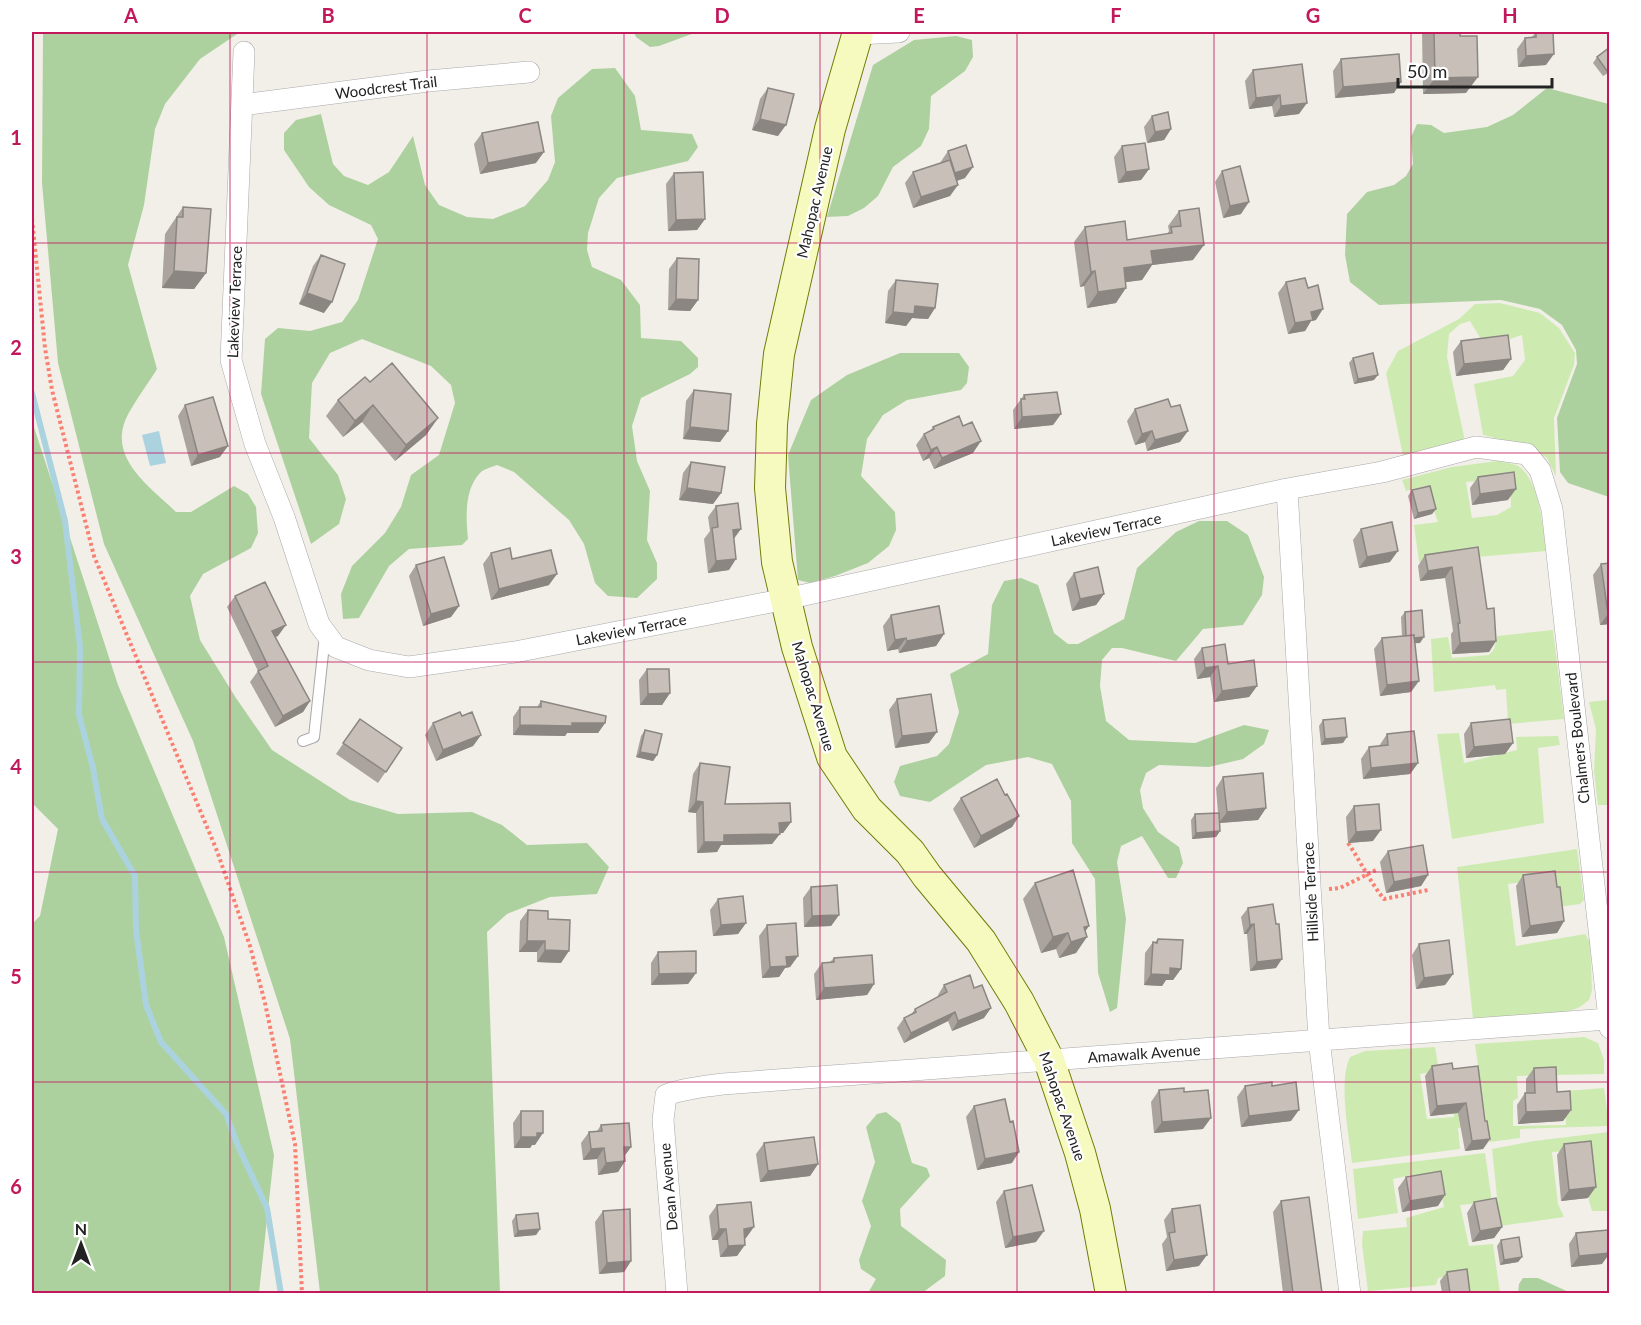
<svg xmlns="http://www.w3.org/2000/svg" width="1641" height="1325" font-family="Lato,sans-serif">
<rect width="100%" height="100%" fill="#f2efe9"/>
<!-- grass -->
<path fill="#cdebb0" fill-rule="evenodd" d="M 1500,303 L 1540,313 L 1559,328 L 1575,353 L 1574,365 L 1554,418 L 1556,477 L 1547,458 L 1526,446 L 1483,435 L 1474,384 L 1513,376 L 1525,360 L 1522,335 L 1498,343 L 1482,341 L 1470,321 L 1460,324 L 1449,334 L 1447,357 L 1465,441 L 1403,456 L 1386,373 L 1398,351 L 1459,319 L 1475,304 Z
M 1498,461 C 1503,462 1510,463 1516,465 C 1539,475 1543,529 1546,551 L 1476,557 L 1475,553 L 1419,562 L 1414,525 L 1438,522 L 1425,486 L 1406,491 L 1402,480 L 1452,467 ZM 1510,478 L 1511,507 L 1497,515 L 1472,518 L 1466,482 Z
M 1553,630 L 1564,719 L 1508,724 L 1506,689 L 1496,690 L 1495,685 L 1434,692 L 1431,639 L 1448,637 L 1452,658 L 1489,655 L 1494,649 L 1497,636 Z
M 1607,700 L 1610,728 L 1609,805 L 1598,805 L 1594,771 L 1596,729 L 1589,702 Z
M 1459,733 L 1464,763 L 1517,750 L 1516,737 L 1558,736 L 1560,745 L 1538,748 L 1544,823 L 1452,839 L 1437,734 Z
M 1577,849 L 1584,900 L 1580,904 L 1557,907 L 1551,878 L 1508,884 L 1516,946 L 1585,934 L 1590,942 L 1592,990 L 1589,1000 L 1580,1007 L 1567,1012 L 1473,1019 L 1457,867 Z
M 1584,1037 L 1598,1043 L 1604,1060 L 1604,1074 L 1517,1076 L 1518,1098 L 1513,1101 L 1513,1126 L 1566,1125 L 1565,1091 L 1604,1088 L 1609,1126 L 1520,1129 L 1520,1138 L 1489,1142 L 1475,1044 Z
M 1435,1047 L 1439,1071 L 1420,1074 L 1427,1119 L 1454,1117 L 1454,1109 L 1480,1126 L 1458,1128 L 1460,1149 L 1352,1163 C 1349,1135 1338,1082 1350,1057 L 1365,1051 Z
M 1609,1132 L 1609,1211 L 1592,1211 L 1589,1201 L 1586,1150 L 1552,1152 L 1558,1204 L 1564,1217 L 1500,1226 L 1492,1149 L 1534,1141 Z
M 1485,1153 L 1492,1202 L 1460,1205 L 1469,1246 L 1493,1244 L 1500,1293 L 1467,1293 L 1463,1273 L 1438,1278 L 1436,1285 L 1368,1291 L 1362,1244 L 1363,1231 L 1407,1227 L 1406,1218 L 1444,1207 L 1438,1177 L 1411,1181 L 1411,1175 L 1393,1179 L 1398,1213 L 1358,1219 L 1353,1169 Z"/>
<!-- forest -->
<path fill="#add19e" d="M 43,32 L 240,32 L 200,59 L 165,104 L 155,129 L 144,205 L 128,265 L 157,369 C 148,384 131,406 125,421 C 110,460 151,488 176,512 L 191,512 L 234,486 L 248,494 L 256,507 L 258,533 L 251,548 L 203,574 L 190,596 L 200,640 L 236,698 L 272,750 L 350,800 L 398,814 L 472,812 L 502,825 L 527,845 L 587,843 L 609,867 L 597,894 L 550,897 L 507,914 L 487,932 L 500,1293 L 320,1293 L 290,1039 L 193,741 L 104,544 L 58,363 L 42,183 Z
M 634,32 L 697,32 L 659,46 L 650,47 L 636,37 Z
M 956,36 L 972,40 L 973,57 L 965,71 L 931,96 L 929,129 L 921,146 L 893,167 L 878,196 L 864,208 L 848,216 L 827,217 L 873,65 L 914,40 Z
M 615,68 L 635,96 L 641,130 L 692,134 L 698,147 L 688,161 L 617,178 L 599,198 L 588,233 L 587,250 L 592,267 L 621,280 L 640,305 L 641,338 L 681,341 L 698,358 L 698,367 L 690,374 L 641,398 L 632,426 L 637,461 L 650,491 L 647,540 L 657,563 L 657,579 L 637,598 L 608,596 L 595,583 L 584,544 L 569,520 L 514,472 L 497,465 C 492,467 484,469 480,473 C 464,490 466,518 468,539 L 462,545 L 409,549 L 389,566 L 359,618 L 343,619 L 341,594 L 352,566 L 385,533 L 401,507 L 411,475 L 439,455 L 455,403 L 451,385 L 431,366 L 362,339 L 330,353 L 312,383 L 309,438 L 338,475 L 346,499 L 339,524 L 311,544 L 261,394 L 265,339 L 278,328 L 310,331 L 342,322 L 358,300 L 378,239 L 371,225 L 329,205 L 309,187 L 284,150 L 284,133 L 296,120 L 321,114 L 333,164 L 344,176 L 368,185 L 389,172 L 413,136 L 425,185 L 439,205 L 467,217 L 493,219 L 525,206 L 548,180 L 555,162 L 551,116 L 558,98 L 592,69 Z
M 1547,88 L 1609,104 L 1609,497 L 1568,483 L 1560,472 L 1557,418 L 1577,364 L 1576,350 L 1562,325 L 1540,309 L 1501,300 L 1379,305 L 1350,282 L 1345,255 L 1347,214 L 1367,192 L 1394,185 L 1406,176 L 1413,164 L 1411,137 L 1417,124 L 1431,125 L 1444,133 L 1487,127 L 1513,115 Z
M 900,353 L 959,353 L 969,367 L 967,383 L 961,390 L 907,400 L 883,415 L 867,439 L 861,476 L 895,512 L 896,530 L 889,546 L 868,563 L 835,576 L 810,583 L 798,580 L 788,455 L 811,400 L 847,375 Z
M 32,421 L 118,685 L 224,937 L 274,1155 L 259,1293 L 32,1293 L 32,924 L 40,916 L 58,829 L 32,803 Z
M 1199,521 L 1227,521 L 1248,535 L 1264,577 L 1262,595 L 1243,625 L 1203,629 L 1176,661 L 1122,648 L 1112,648 L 1102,660 L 1100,686 L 1106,721 L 1129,740 L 1195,743 L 1244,725 L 1269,730 L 1264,744 L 1243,759 L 1209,767 L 1159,765 L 1146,773 L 1140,790 L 1143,808 L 1158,832 L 1179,847 L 1183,863 L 1176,878 L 1168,878 L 1142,836 L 1121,846 L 1117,862 L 1126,919 L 1117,1008 L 1110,1012 L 1098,973 L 1095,879 L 1072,843 L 1071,801 L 1052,764 L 1028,757 L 986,765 L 930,802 L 900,796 L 894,782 L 900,766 L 937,756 L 949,744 L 959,712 L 950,674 L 988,654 L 992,605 L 1004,581 L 1021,578 L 1038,585 L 1054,633 L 1068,644 L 1078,644 L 1124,619 L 1137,568 L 1176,532 Z
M 886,1112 L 900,1123 L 912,1163 L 927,1168 L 930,1176 L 900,1209 L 901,1226 L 946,1260 L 945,1276 L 922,1293 L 868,1293 L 876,1279 L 861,1269 L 859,1260 L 871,1226 L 862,1201 L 875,1162 L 866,1127 L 877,1114 Z
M 1523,1278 L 1538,1278 L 1571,1293 L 1518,1293 L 1519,1284 Z"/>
<!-- water -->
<path fill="#aad3df" d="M 159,431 L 166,463 L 150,466 L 142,435 Z"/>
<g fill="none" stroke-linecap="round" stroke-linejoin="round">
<!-- stream -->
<path stroke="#aad3df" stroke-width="6" d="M 32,393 L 65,521 L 80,647 L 79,715 L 93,768 L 102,819 L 135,876 L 136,930 L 146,1005 L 161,1042 L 226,1114 L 238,1146 L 267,1208 L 281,1294"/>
<defs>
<path id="lane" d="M 303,741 L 314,737 L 325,635"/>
<path id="street" d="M 857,34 L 899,32
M 244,52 L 231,360 L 255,444 L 284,517 L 319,624 L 336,647 L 369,660 L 409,667 L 515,652 L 786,599 L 1287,489 L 1382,472 L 1476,447 L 1527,454 L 1540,470 L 1552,509 L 1610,1028
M 242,105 L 428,81 L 529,72
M 1287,489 L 1319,1040 L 1350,1294
M 677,1294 L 663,1120 L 666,1095 C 682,1089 706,1086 723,1084 L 1608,1019"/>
<path id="secondary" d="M 858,32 L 830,129 L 779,354 L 772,424 L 770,488 L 777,562 L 797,647 L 832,757 L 867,809 L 910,852 L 927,876 L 981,941 L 1019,1002 L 1049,1060 L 1080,1153 L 1095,1209 L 1111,1294"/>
</defs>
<!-- lane casing -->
<use href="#lane" stroke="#a9a9a9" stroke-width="12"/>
<!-- street casing -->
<use href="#street" stroke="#a9a9a9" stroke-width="22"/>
<!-- secondary casing -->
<use href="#secondary" stroke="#707d05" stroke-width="32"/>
<!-- path -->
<path stroke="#fa8072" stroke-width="4" stroke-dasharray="3 3" stroke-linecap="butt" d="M 32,219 L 45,348 L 52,390 L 94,556 L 217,851 L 250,946 L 265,1003 L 295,1144 L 302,1294
M 1348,843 C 1361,862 1370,882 1384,899 L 1428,890
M 1329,889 L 1340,888 L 1376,870"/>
<!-- lane -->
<use href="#lane" stroke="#fff" stroke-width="10"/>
<!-- street -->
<use href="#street" stroke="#fff" stroke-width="21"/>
<!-- secondary -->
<use href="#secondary" stroke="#f7fabf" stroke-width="30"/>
</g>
<!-- wall -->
<path fill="#aba49e" d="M 1422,32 L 1460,32 L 1466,93 L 1423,94 Z
M 1536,32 L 1546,65 L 1518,67 L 1517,49 L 1525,38 L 1532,37 Z
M 1610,47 L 1610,72 L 1603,76 L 1593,63 L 1597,57 Z
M 1341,59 L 1394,93 L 1335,98 L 1333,71 Z
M 1302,64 L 1299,114 L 1274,117 L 1272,106 L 1249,109 L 1245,81 L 1253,70 Z
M 768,88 L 778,136 L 752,130 L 760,99 Z
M 1152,116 L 1171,129 L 1164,140 L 1147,143 L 1144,127 Z
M 482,133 L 536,163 L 480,174 L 474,144 Z
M 1122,146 L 1149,169 L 1141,180 L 1118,183 L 1114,157 Z
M 948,151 L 965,178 L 957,181 L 950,196 L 913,208 L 905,183 L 913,172 L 940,163 Z
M 1222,171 L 1241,214 L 1223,218 L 1215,182 Z
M 674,173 L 705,219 L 697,230 L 668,231 L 666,184 Z
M 183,207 L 206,273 L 194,289 L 162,288 L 165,234 Z
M 1179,211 L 1193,260 L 1152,265 L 1142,280 L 1125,282 L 1116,303 L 1087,308 L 1084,286 L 1080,287 L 1074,242 L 1085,227 L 1127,240 L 1167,234 L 1169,231 L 1168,226 Z
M 321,255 L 324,313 L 299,304 L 313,266 Z
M 677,258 L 698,300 L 690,311 L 668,310 L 669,269 Z
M 896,280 L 935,308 L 928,319 L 912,318 L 906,326 L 885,323 L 888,291 Z
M 1286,282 L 1316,320 L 1311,321 L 1305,331 L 1288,334 L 1278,293 Z
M 1461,341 L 1511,359 L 1503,370 L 1456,376 L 1453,352 Z
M 1353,358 L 1374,380 L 1354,384 L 1349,363 Z
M 370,382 L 438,418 L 426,435 L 395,461 L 362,422 L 343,437 L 326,416 L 338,400 Z
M 694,390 L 728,431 L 720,442 L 683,439 L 686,401 Z
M 1024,395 L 1061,414 L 1053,425 L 1014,429 L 1013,410 Z
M 185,405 L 220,457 L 191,466 L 178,416 Z
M 1135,409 L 1180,442 L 1147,451 L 1145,442 L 1135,445 L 1127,421 Z
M 963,426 L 973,453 L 934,469 L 929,458 L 923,461 L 916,445 L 924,434 L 930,431 L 933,427 Z
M 691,462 L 721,493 L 713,504 L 679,500 L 683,473 Z
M 1478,477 L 1508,500 L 1472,505 L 1470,488 Z
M 1412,490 L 1436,509 L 1432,514 L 1414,519 L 1408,496 Z
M 716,506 L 729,570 L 708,573 L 704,539 L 710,531 L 708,517 Z
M 1361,529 L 1390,562 L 1359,568 L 1353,540 Z
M 1478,547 L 1487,609 L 1496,641 L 1489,652 L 1452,654 L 1451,634 L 1453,631 L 1445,578 L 1420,581 L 1418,566 L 1425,555 Z
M 491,553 L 512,559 L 549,585 L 491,600 L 483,564 Z
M 1601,564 L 1610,624 L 1600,625 L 1593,575 Z
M 416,565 L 459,606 L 451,617 L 423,626 L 409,576 Z
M 1074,573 L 1104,594 L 1096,605 L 1072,611 L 1066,584 Z
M 235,596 L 278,636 L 275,637 L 310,701 L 303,712 L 275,727 L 250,682 L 258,671 L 227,607 Z
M 1405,612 L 1420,643 L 1415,643 L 1411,692 L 1380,696 L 1374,649 L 1382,638 L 1402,636 L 1401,617 Z
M 891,615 L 944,634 L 936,646 L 899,653 L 898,649 L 887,651 L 883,626 Z
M 1202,648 L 1228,664 L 1257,686 L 1249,697 L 1214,702 L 1210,677 L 1197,679 L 1194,659 Z
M 647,669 L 670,693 L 662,705 L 640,705 L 639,680 Z
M 897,699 L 929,743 L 895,748 L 889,710 Z
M 541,701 L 605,723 L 598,733 L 567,733 L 565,736 L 513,735 L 513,717 L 520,707 L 537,707 Z
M 462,716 L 481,735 L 473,746 L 436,761 L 425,735 L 433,723 Z
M 360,719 L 402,748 L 378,783 L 336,754 Z
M 1323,720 L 1343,743 L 1321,745 L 1319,726 Z
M 1471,723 L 1513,743 L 1505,754 L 1466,758 L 1464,734 Z
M 645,730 L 657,755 L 653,761 L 636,757 L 641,736 Z
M 1387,734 L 1418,763 L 1410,774 L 1363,779 L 1361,759 L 1369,747 L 1379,746 Z
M 700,763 L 725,804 L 791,822 L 783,833 L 780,833 L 772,844 L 721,845 L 717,852 L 697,853 L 696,813 L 688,812 L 693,774 Z
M 1223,777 L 1266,808 L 1258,820 L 1220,823 L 1220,831 L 1216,837 L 1192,839 L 1191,820 L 1195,814 L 1218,813 L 1216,788 Z
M 1005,795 L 1019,816 L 1012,827 L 974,848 L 953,809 L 961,798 Z
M 1354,806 L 1373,841 L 1348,843 L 1346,817 Z
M 1388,851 L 1428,875 L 1421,886 L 1386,893 L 1380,862 Z
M 1523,875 L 1557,887 L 1564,921 L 1557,933 L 1522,937 L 1516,886 Z
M 1035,883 L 1086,931 L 1076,953 L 1059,958 L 1056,949 L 1041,953 L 1023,899 Z
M 811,887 L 839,915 L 831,926 L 804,927 L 803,898 Z
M 718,899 L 746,923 L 738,934 L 713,936 L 710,910 Z
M 1248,908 L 1276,968 L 1250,971 L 1247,934 L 1244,934 L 1241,917 Z
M 528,910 L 548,919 L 561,963 L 537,962 L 537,952 L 519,952 L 520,921 Z
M 767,925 L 798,956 L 790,967 L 785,968 L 779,977 L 762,978 L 759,936 Z
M 1158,939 L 1181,969 L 1173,980 L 1166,980 L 1162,986 L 1144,985 L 1145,953 L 1153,942 L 1155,942 Z
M 1419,944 L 1453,974 L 1445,985 L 1416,989 L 1412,955 Z
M 658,952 L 696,973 L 688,984 L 651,985 L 651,963 Z
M 834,958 L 874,984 L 867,995 L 816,1000 L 814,974 L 822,963 L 830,962 Z
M 944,985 L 984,1018 L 952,1031 L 948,1021 L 904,1043 L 897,1028 L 904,1018 L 911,1015 L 915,1009 L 938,997 L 938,995 Z
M 1432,1066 L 1453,1069 L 1490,1139 L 1483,1149 L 1465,1151 L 1458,1113 L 1430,1116 L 1425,1076 Z
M 1534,1068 L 1557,1092 L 1571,1110 L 1563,1121 L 1518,1124 L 1517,1105 L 1525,1093 L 1526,1093 L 1526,1079 Z
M 1245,1086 L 1272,1086 L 1291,1121 L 1241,1127 L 1237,1097 Z
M 1159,1090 L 1184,1092 L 1203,1129 L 1154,1133 L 1151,1102 Z
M 974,1106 L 1010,1122 L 1012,1163 L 977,1170 L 966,1117 Z
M 521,1111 L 535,1145 L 532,1145 L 530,1148 L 514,1148 L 513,1123 Z
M 601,1125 L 631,1147 L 625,1155 L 625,1161 L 618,1172 L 598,1175 L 597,1159 L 583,1160 L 581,1143 L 589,1132 L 597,1131 Z
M 764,1143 L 818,1164 L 810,1176 L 760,1182 L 756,1154 Z
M 1564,1144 L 1588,1198 L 1561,1201 L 1557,1155 Z
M 1406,1177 L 1438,1206 L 1402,1212 L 1398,1188 Z
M 1004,1191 L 1036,1242 L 1005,1248 L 996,1202 Z
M 1281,1201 L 1322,1293 L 1283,1293 L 1273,1212 Z
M 1474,1202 L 1502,1227 L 1494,1238 L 1472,1242 L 1467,1213 Z
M 717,1205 L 746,1238 L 744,1239 L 737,1256 L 720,1257 L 718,1240 L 712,1240 L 709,1216 Z
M 1172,1209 L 1199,1266 L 1166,1271 L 1162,1244 L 1167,1237 L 1164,1220 Z
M 603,1211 L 631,1261 L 624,1272 L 599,1274 L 595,1222 Z
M 516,1215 L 540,1229 L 536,1235 L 514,1237 L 512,1221 Z
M 1576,1233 L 1602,1264 L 1571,1267 L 1569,1244 Z
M 1501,1240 L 1522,1257 L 1518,1262 L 1500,1265 L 1497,1246 Z
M 1447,1272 L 1470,1293 L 1442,1293 L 1440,1281 Z"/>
<!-- shaded-wall -->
<path fill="#8b8681" d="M 1554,54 L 1546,65 L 1518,67 L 1526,56 Z
M 1478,77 L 1466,93 L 1423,94 L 1435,78 Z
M 1401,82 L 1394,93 L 1335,98 L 1343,87 Z
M 1280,95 L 1272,106 L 1249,109 L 1256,98 Z
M 1307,103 L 1299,114 L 1274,117 L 1281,106 Z
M 760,119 L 786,125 L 778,136 L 752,130 Z
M 1171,129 L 1164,140 L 1147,143 L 1155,132 Z
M 544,152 L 536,163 L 480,174 L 488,163 Z
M 973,167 L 965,178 L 947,184 L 955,173 Z
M 1149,169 L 1141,180 L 1118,183 L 1126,172 Z
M 958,185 L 950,196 L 913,208 L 921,197 Z
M 1249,202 L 1241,214 L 1223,218 L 1230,206 Z
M 705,219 L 697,230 L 668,231 L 676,220 Z
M 1204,245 L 1193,260 L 1152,265 L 1142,280 L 1113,284 L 1124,268 L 1151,251 Z
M 174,271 L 206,273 L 194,289 L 162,288 Z
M 1095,271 L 1084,286 L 1080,287 L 1091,272 Z
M 1126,288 L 1116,303 L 1087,308 L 1098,292 Z
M 307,293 L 332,302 L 324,313 L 299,304 Z
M 676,299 L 698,300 L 690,311 L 668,310 Z
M 915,306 L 935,308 L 928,319 L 912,318 L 906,326 L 885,323 L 893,312 Z
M 1323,309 L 1316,320 L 1311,321 L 1305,331 L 1288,334 L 1295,323 L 1311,312 Z
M 1511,359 L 1503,370 L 1456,376 L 1464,364 Z
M 1378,375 L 1374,380 L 1354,384 L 1358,379 Z
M 373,405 L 362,422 L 343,437 L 355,421 Z
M 1061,414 L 1053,425 L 1014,429 L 1022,417 Z
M 438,418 L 426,435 L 395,461 L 406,445 Z
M 690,427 L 728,431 L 720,442 L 683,439 Z
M 1152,431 L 1145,442 L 1135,445 L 1142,434 Z
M 1188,431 L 1180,442 L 1147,451 L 1155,440 Z
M 981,441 L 973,453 L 934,469 L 942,458 Z
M 228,446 L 220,457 L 191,466 L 198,455 Z
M 937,447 L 929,458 L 923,461 L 931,450 Z
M 687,488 L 721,493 L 713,504 L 679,500 Z
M 1516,489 L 1508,500 L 1472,505 L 1480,494 Z
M 1436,509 L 1432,514 L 1414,519 L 1418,513 Z
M 741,529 L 733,540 L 733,530 Z
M 1398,551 L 1390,562 L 1359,568 L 1367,557 Z
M 736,559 L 729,570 L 708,573 L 716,561 Z
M 1452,567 L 1445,578 L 1420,581 L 1428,571 Z
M 557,574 L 549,585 L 491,600 L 499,589 Z
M 1104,594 L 1096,605 L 1072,611 L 1080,599 Z
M 459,606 L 451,617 L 423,626 L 431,614 Z
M 1608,614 L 1610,614 L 1610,624 L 1600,625 Z
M 286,625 L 278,636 L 264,642 L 272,631 Z
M 944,634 L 936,646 L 899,653 L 907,641 Z
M 1424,637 L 1420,643 L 1403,644 L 1407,639 Z
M 906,638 L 898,649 L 887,651 L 895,640 Z
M 1496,641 L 1489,652 L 1452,654 L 1460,643 Z
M 1218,666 L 1210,677 L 1197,679 L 1205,668 Z
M 1419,681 L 1411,692 L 1380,696 L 1387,685 Z
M 1257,686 L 1249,697 L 1214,702 L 1222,691 Z
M 670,693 L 662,705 L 640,705 L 648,694 Z
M 310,701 L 303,712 L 275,727 L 283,716 Z
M 572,723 L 605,723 L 598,733 L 567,733 L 565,736 L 513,735 L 520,725 Z
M 937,732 L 929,743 L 895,748 L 902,736 Z
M 481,735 L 473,746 L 436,761 L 443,750 Z
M 1347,737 L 1343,743 L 1321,745 L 1325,739 Z
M 1513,743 L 1505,754 L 1466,758 L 1474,747 Z
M 640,752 L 657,755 L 653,761 L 636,757 Z
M 1418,763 L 1410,774 L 1363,779 L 1371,768 Z
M 696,801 L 703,802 L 696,813 L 688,812 Z
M 1266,808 L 1258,820 L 1219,823 L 1227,812 Z
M 1019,816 L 1012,827 L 974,848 L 981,836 Z
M 791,822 L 783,833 L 772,833 L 779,823 Z
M 1381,830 L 1373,841 L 1348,843 L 1356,832 Z
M 1220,831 L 1216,837 L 1192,839 L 1196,833 Z
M 780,834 L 772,844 L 721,845 L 717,852 L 697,853 L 704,842 L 724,835 Z
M 1428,875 L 1421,886 L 1386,893 L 1394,882 Z
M 839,915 L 831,926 L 804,927 L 812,916 Z
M 1564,921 L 1557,933 L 1522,937 L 1530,926 Z
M 746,923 L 738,934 L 713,936 L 721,925 Z
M 1254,924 L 1247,934 L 1244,934 L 1250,925 Z
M 1089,926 L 1080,939 L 1087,937 L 1076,953 L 1059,958 L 1071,942 L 1084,927 Z
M 1068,933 L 1056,949 L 1041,953 L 1053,937 Z
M 527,941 L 545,941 L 537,952 L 519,952 Z
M 545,950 L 569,951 L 561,963 L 537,962 Z
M 798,956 L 790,967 L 785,968 L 779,977 L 762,978 L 770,967 L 786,957 Z
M 1282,959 L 1276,968 L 1250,971 L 1257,962 Z
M 1170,968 L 1181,969 L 1173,980 L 1166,980 L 1162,986 L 1144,985 L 1151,974 Z
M 696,973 L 688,984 L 651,985 L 659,974 Z
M 1453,974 L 1445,985 L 1416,989 L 1424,978 Z
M 874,984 L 867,995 L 816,1000 L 824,988 Z
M 991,1008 L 984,1018 L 952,1031 L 958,1021 Z
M 955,1012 L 948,1021 L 904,1043 L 911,1033 Z
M 1466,1103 L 1458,1113 L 1430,1116 L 1437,1106 Z
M 1299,1110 L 1291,1121 L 1241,1127 L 1249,1116 Z
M 1571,1110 L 1563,1121 L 1518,1124 L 1526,1112 Z
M 1211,1118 L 1203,1129 L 1154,1133 L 1162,1122 Z
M 537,1133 L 543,1133 L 535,1145 L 532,1145 L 530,1148 L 514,1148 L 521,1137 Z
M 1490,1139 L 1483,1149 L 1465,1151 L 1472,1141 Z
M 624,1147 L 631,1147 L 623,1158 Z
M 604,1148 L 597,1159 L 583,1160 L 591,1149 Z
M 1019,1152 L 1012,1163 L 977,1170 L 985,1159 Z
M 625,1161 L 618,1172 L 598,1175 L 606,1163 Z
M 818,1164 L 810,1176 L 760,1182 L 768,1171 Z
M 1596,1187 L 1588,1198 L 1561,1201 L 1569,1190 Z
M 1445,1195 L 1438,1206 L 1402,1212 L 1410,1201 Z
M 754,1227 L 746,1238 L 736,1240 L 744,1229 Z
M 1502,1227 L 1494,1238 L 1472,1242 L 1480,1231 Z
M 540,1229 L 536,1235 L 514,1237 L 518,1231 Z
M 719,1229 L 726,1229 L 718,1240 L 712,1240 Z
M 1044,1231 L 1036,1242 L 1005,1248 L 1013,1237 Z
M 745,1245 L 737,1256 L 720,1257 L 728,1246 Z
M 1610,1253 L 1602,1264 L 1571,1267 L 1579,1256 Z
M 1207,1255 L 1199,1266 L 1166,1271 L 1174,1260 Z
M 1522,1257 L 1518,1262 L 1500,1265 L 1504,1260 Z
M 631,1261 L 624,1272 L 599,1274 L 607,1263 Z"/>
<!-- building -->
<path fill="#c7bfb8" stroke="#8b8681" stroke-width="1.5" d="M 1434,32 L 1460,32 L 1460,36 L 1477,36 L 1478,77 L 1435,78 Z
M 1536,32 L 1553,32 L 1554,54 L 1526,56 L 1525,38 L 1536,37 Z
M 1610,47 L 1610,69 L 1607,71 L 1597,57 Z
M 1399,54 L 1401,82 L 1343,87 L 1341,59 Z
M 1302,64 L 1307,103 L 1281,106 L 1280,95 L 1256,98 L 1253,70 Z
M 768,88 L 794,94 L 786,125 L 760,119 Z
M 1168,112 L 1171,129 L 1155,132 L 1152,116 Z
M 538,122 L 544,152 L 488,163 L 482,133 Z
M 1145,143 L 1149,169 L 1126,172 L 1122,146 Z
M 966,145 L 973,167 L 955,173 L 948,151 Z
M 950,160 L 958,185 L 921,197 L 913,172 Z
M 1240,166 L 1249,202 L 1230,206 L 1222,171 Z
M 703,172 L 705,219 L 676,220 L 674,173 Z
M 183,207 L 211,209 L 206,273 L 174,271 L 177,217 L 183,217 Z
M 1199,208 L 1204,245 L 1151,251 L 1153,264 L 1124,268 L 1126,288 L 1098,292 L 1095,271 L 1091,272 L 1085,227 L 1125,221 L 1127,240 L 1172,233 L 1171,227 L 1181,226 L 1179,211 Z
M 321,255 L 345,264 L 332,302 L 307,293 Z
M 677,258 L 699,259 L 698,300 L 676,299 Z
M 1305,278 L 1308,288 L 1318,285 L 1323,309 L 1311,312 L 1313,320 L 1295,323 L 1286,282 Z
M 896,280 L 938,284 L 935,308 L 915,306 L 914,314 L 893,312 Z
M 1508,335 L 1511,359 L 1464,364 L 1461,341 Z
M 1373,353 L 1378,375 L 1358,379 L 1353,358 Z
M 392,363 L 438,418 L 406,445 L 373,405 L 355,421 L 338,400 L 365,377 L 370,382 Z
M 694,390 L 731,394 L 728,431 L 690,427 Z
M 1057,392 L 1061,414 L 1022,417 L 1021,399 L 1025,399 L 1024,395 Z
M 213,397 L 228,446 L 198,455 L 185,405 Z
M 1168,399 L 1171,407 L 1180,405 L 1188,431 L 1155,440 L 1152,431 L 1142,434 L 1135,409 Z
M 959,416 L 963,426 L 972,422 L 981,441 L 942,458 L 937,447 L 931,450 L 924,434 L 934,429 L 933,427 Z
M 691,462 L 725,467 L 721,493 L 687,488 Z
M 1514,472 L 1516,489 L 1480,494 L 1478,477 Z
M 1430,486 L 1436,509 L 1418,513 L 1412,490 Z
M 738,503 L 741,529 L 733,530 L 736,559 L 716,561 L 712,528 L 718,527 L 716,506 Z
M 1392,522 L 1398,551 L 1367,557 L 1361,529 Z
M 1478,547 L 1487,609 L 1494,608 L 1496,641 L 1460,643 L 1458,623 L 1460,623 L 1452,567 L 1428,571 L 1425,555 Z
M 510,548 L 512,559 L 551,550 L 557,574 L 499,589 L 491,553 Z
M 444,557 L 459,606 L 431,614 L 416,565 Z
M 1610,563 L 1610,614 L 1608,614 L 1601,564 Z
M 1098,567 L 1104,594 L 1080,599 L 1074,573 Z
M 265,582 L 286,625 L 272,631 L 310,701 L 283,716 L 258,671 L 268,666 L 235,596 Z
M 939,606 L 944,634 L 907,641 L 906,638 L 895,640 L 891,615 Z
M 1422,610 L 1424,637 L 1414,638 L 1414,635 L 1406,636 L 1405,612 Z
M 1414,635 L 1419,681 L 1387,685 L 1382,638 Z
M 1225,644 L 1228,664 L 1254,660 L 1257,686 L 1222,691 L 1218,666 L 1205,668 L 1202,648 Z
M 647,669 L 669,669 L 670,693 L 648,694 Z
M 931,694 L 937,732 L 902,736 L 897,699 Z
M 541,701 L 606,716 L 605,723 L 572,723 L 572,726 L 520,725 L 520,707 L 541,707 Z
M 460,712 L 462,716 L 472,712 L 481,735 L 443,750 L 433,723 Z
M 1345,718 L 1347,737 L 1325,739 L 1323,720 Z
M 360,719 L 402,748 L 386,772 L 343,743 Z
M 1510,719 L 1513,743 L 1474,747 L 1471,723 Z
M 645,730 L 662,734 L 657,755 L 640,752 Z
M 1414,731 L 1418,763 L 1371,768 L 1369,747 L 1388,745 L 1387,734 Z
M 700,763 L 730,767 L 725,804 L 790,803 L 791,822 L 779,823 L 780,834 L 724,835 L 724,842 L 704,842 L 703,802 L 696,801 Z
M 1263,773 L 1266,808 L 1227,812 L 1223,777 Z
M 997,779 L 1005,795 L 1007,794 L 1019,816 L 981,836 L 961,798 Z
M 1379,804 L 1381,830 L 1356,832 L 1354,806 Z
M 1219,813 L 1220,831 L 1196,833 L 1195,814 Z
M 1423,845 L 1428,875 L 1394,882 L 1388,851 Z
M 1073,870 L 1089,926 L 1084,927 L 1087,937 L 1071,942 L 1068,933 L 1053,937 L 1035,883 Z
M 1555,871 L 1557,887 L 1560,887 L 1564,921 L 1530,926 L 1523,875 Z
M 837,885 L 839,915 L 812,916 L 811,887 Z
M 743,896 L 746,923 L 721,925 L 718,899 Z
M 1273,904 L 1276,924 L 1279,924 L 1282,959 L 1257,962 L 1254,924 L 1250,925 L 1248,908 Z
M 528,910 L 548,911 L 548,919 L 570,920 L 569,951 L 545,950 L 545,941 L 527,941 Z
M 796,923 L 798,956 L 786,957 L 787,966 L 770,967 L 767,925 Z
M 1158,939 L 1183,940 L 1181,969 L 1170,968 L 1170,975 L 1151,974 L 1153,942 L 1157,943 Z
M 1449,940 L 1453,974 L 1424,978 L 1419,944 Z
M 696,951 L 696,973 L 659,974 L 658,952 Z
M 872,955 L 874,984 L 824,988 L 822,963 L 834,962 L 834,958 Z
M 970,975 L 974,988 L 982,985 L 991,1008 L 958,1021 L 955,1012 L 911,1033 L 904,1018 L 916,1012 L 915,1009 L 947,992 L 944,985 Z
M 1452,1063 L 1453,1069 L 1478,1066 L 1485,1121 L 1487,1121 L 1490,1139 L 1472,1141 L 1466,1103 L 1437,1106 L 1432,1066 Z
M 1556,1067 L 1557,1092 L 1570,1091 L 1571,1110 L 1526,1112 L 1525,1093 L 1535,1093 L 1534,1068 Z
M 1272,1082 L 1272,1086 L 1296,1082 L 1299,1110 L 1249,1116 L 1245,1086 Z
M 1184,1088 L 1184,1092 L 1208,1090 L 1211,1118 L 1162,1122 L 1159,1090 Z
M 1005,1099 L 1010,1122 L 1013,1121 L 1019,1152 L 985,1159 L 974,1106 Z
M 521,1111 L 543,1111 L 543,1133 L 537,1133 L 537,1137 L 521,1137 Z
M 629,1123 L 631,1147 L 624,1147 L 625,1161 L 606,1163 L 604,1148 L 591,1149 L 589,1132 L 602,1131 L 601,1125 Z
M 814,1137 L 818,1164 L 768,1171 L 764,1143 Z
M 1591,1141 L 1596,1187 L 1569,1190 L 1564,1144 Z
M 1441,1171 L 1445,1195 L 1410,1201 L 1406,1177 Z
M 1032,1185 L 1044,1231 L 1013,1237 L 1004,1191 Z
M 1309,1197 L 1322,1293 L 1293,1293 L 1281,1201 Z
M 1496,1198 L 1502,1227 L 1480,1231 L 1474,1202 Z
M 751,1202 L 754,1227 L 744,1229 L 745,1245 L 728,1246 L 726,1229 L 719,1229 L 717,1205 Z
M 1200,1205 L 1207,1255 L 1174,1260 L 1169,1233 L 1175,1232 L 1172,1209 Z
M 630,1209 L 631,1261 L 607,1263 L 603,1211 Z
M 538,1213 L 540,1229 L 518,1231 L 516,1215 Z
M 1608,1230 L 1610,1253 L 1579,1256 L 1576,1233 Z
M 1519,1237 L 1522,1257 L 1504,1260 L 1501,1240 Z
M 1467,1269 L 1470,1293 L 1450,1293 L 1447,1272 Z"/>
<!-- grid -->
<path fill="none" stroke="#c2185b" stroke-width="1.5" stroke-opacity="0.55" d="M 230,32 L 230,1294M 427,32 L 427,1294M 624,32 L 624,1294M 820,32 L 820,1294M 1017,32 L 1017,1294M 1214,32 L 1214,1294M 1411,32 L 1411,1294M 32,243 L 1610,243M 32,453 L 1610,453M 32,662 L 1610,662M 32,872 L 1610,872M 32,1082 L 1610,1082"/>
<g text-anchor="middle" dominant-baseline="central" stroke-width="4.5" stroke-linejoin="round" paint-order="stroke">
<!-- street labels -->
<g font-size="15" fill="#222" stroke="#fff">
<text transform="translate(386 87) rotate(-7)">Woodcrest Trail</text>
<text transform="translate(814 202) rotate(-77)">Mahopac Avenue</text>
<text transform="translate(234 302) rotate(-88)">Lakeview Terrace</text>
<text transform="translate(1106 529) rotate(-12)">Lakeview Terrace</text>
<text transform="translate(631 629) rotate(-11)">Lakeview Terrace</text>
<text transform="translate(814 696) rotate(73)">Mahopac Avenue</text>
<text transform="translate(1577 738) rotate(-96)">Chalmers Boulevard</text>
<text transform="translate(1310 892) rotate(-93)">Hillside Terrace</text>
<text transform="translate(1144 1053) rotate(-4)">Amawalk Avenue</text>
<text transform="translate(1063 1106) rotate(71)">Mahopac Avenue</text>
<text transform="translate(668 1187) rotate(-95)">Dean Avenue</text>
</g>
</g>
<!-- border -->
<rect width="1641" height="1325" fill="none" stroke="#ffffff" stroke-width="66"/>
<!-- north arrow -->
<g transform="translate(81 1244)" stroke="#ffffff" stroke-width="4.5" paint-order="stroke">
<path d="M0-4.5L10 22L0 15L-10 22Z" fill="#222222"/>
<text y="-9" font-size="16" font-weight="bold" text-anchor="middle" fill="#222222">N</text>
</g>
<!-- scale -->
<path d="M1398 78v9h154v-9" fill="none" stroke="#222222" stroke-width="3"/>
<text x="1407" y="78" font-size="18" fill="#222222" stroke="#ffffff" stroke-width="4.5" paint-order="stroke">50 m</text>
<rect x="33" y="33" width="1575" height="1259" fill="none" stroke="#c2185b" stroke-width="2"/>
<g font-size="20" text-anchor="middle" font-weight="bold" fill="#c2185b">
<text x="131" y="23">A</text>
<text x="328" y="23">B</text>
<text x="525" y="23">C</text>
<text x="722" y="23">D</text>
<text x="919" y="23">E</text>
<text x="1116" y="23">F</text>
<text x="1313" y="23">G</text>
<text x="1510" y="23">H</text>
<text x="16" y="145">1</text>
<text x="16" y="355">2</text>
<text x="16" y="564">3</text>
<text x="16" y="774">4</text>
<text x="16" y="984">5</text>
<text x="16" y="1194">6</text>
</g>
</svg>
